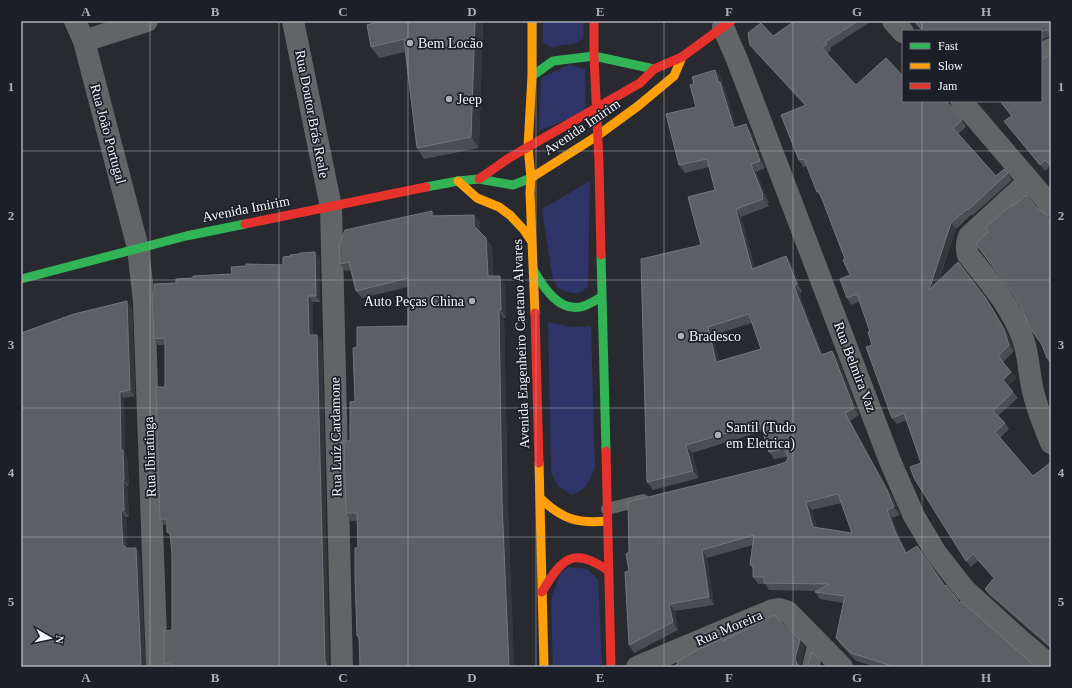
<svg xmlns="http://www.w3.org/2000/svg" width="1072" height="688" font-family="'Times New Roman',serif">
<rect width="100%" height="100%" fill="#292a2f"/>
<!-- green -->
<path fill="#2e3467" d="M 543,21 L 584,21 L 583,38 L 577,43 L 551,47 L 543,43 Z
M 569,65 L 585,69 L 586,111 L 539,131 L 541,78 Z
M 590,181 L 588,286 C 577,298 572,293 558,288 L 553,280 L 542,209 Z
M 548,322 L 571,327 L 591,326 L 595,468 C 588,483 588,489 571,495 L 557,485 L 551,471 Z
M 569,567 L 587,569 L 598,579 L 602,667 L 553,667 L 551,599 L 560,574 Z"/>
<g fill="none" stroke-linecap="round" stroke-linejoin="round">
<!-- lane -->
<path stroke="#636466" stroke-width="12" d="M 607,509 L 643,500
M 808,667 L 815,638"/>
<!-- street -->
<path stroke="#636466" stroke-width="22" d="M 75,21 L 84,41 L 138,248 L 144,302 L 157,667
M 293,21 L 331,207 L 342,667
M 893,21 L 903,32
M 723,27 L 738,62 L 890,461 L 914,516 L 936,553 L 965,590 L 1020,640 L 1051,666
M 84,41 L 147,21
M 1041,55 L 1051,49
M 961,101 L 1051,206
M 1029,181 L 969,236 C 966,243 966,248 968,255 C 989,281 1014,310 1024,342 C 1029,358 1029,375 1033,391 C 1037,408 1044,426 1051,443
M 637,667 L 773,610 L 779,609 L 788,612 L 842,667"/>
<!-- fast -->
<path stroke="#30b455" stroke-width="9" d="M 532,76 L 553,61 L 594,56 L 654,69
M 426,187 L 458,181 L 479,179 L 513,185 L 531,178
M 601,255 L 606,451
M 534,271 C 544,288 560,314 584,306 C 590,304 596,300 601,297
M 21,279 L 186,236 L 245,224"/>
<!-- slow -->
<path stroke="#ff9f0a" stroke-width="9" d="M 532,21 L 532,76 L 528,147 L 531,178 L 530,193 L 535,313
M 531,178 L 597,136 L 638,106 L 674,76 L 682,57
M 458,181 L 477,198 L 499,207 L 510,215 L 524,230 L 532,242
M 539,463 L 544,667
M 540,498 C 562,519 577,524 607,521"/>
<!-- jam -->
<path stroke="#e5322d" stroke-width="9" d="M 594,21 L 594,56 L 599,163 L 601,255
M 528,147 L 640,83 L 654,69 L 682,57 L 731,21
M 479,179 L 509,158 L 528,147
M 245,224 L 426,187
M 535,313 L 539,463
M 606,451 L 611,667
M 542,592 C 562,558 573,546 609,571"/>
</g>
<!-- wall -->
<path fill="#4b4d52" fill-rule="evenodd" d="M 381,21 L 483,21 L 479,148 L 424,159 L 417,148 L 405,52 L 379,58 L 371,47 Z
M 795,21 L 870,21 L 870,22 L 830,48 L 831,50 L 827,54 L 853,82 L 856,85 L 903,101 L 947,101 L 950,107 L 962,120 L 966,127 L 958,134 L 996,176 L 1008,173 L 1012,180 L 972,216 L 971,215 L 956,229 L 939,280 L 990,303 L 1008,335 L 1014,351 L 1003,362 L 1016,378 L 1008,386 L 1018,398 L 998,416 L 1005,423 L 1009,429 L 1000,438 L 1033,476 L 1051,464 L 1051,649 L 989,595 L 985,589 L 994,578 L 978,561 L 971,567 L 966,561 L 921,463 L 907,420 L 897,424 L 892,418 L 872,345 L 870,332 L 860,301 L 851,305 L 847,298 L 850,275 L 845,259 L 822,198 L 822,199 L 817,192 L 807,166 L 803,167 L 799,160 L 805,106 L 755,51 L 750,45 L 773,36 Z
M 914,21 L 1051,21 L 1051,37 L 1045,38 L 1041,40 L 1041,31 L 922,31 Z
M 1051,54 L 1051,168 L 1050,166 L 1045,171 L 1009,128 L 1004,121 L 1011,116 L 1000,101 L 1041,101 L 1041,60 L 1043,59 Z
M 715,70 L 721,78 L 723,85 L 725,89 L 736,127 L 751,132 L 765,168 L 756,172 L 769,203 L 767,203 L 769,206 L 741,217 L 755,268 L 786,256 L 791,263 L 802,292 L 800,293 L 804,307 L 823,355 L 832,351 L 838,359 L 859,415 L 850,421 L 893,498 L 900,515 L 892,518 L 902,543 L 907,552 L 945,586 L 960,603 L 1036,667 L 877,667 L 856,661 L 841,645 L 836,638 L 843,603 L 820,599 L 815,592 L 816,591 L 769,590 L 765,584 L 758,584 L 753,577 L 753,569 L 750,565 L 753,545 L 707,558 L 714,605 L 675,611 L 678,630 L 634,653 L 629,645 L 629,552 L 774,466 L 786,462 L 788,458 L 788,457 L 774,459 L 769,452 L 763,431 L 692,453 L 699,478 L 653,490 L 647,482 L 701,245 L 715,190 L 709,167 L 685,173 L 679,165 L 696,107 L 694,84 ZM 752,323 L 761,349 L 719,361 L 713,335 ZM 841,503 L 852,533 L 817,528 L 812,510 Z
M 432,211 L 436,216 L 474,215 L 480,223 L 479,231 L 492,246 L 493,276 L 505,283 L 506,318 L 504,318 L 508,510 L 514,667 L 360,667 L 359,640 L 357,636 L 358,548 L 357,521 L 351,521 L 346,513 L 350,441 L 355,401 L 357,347 L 408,326 L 408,287 L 362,298 L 356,291 L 351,270 L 345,271 L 340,264 Z
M 300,254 L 320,258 L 320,302 L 313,302 L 313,335 L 317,335 L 322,341 L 329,667 L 166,667 L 164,664 L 172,630 L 172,554 L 171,537 L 167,532 L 167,525 L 164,525 L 160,519 L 165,387 L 165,345 L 158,345 L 154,339 L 155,294 L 176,283 L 193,278 L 232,274 L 283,265 L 291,256 Z
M 132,307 L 135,396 L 124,398 L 125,453 L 127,456 L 129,486 L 127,486 L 129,517 L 126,517 L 127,548 L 136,548 L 140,554 L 145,667 L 21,667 Z"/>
<!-- shaded-wall -->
<path fill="#36373c" d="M 475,21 L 483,21 L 479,148 L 471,137 Z
M 715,70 L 721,78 L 723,85 L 725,89 L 739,136 L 734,128 Z
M 746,124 L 751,132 L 765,168 L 760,161 Z
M 751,164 L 756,172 L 769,203 L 763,195 Z
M 762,195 L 767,203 L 769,206 L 763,199 Z
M 736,209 L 741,217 L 757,277 L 752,269 Z
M 432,211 L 437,218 L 432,216 Z
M 474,215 L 480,223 L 479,234 L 474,226 Z
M 951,223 L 956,229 L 933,296 L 929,290 Z
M 486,238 L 492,246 L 493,284 L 488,276 Z
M 315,252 L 320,258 L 320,302 L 316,296 Z
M 786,256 L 791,263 L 802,292 L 797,284 Z
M 500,276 L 505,283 L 506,318 L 501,310 Z
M 794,285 L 800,293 L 804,307 L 826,363 L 821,355 L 799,299 Z
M 308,296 L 313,302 L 313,341 L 309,335 Z
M 985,297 L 990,303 L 1008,335 L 1014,351 L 1009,345 Z
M 127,301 L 132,307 L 135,396 L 130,390 Z
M 499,310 L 504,318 L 508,510 L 514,667 L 509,667 L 502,502 Z
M 708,327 L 713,335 L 721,369 L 716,362 Z
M 317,335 L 322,341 L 329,667 L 327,667 L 325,661 Z
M 832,351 L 838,359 L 859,415 L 854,408 Z
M 1011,372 L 1016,378 L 1007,387 L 1003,380 Z
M 120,392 L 124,398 L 125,453 L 127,456 L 129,486 L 124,480 L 121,450 Z
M 845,413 L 850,421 L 893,498 L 900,515 L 894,507 Z
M 686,445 L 692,453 L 699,478 L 693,471 Z
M 123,480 L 127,486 L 129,517 L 124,510 Z
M 806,502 L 812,510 L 819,535 L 813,527 Z
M 887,510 L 892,518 L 902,543 L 911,560 L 906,553 L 897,536 Z
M 121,511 L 126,517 L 127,548 L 130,552 L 123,546 Z
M 136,548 L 140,554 L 145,667 L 143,667 L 141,664 Z
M 702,550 L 707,558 L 714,605 L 709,597 Z
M 669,604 L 675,611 L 678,630 L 673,622 Z
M 800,640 L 805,647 L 801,666 L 801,667 L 797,664 L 795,658 Z
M 820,661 L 825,667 L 819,667 Z"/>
<!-- building -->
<path fill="#5d5f64" stroke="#74767c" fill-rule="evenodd" d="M 381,21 L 475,21 L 471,137 L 417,148 L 404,39 L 371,47 L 367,25 Z
M 795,21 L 858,21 L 825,42 L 827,44 L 822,48 L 853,82 L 856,85 L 886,58 L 903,76 L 903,101 L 946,101 L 962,120 L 953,128 L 996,176 L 1004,169 L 1008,173 L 968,210 L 967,209 L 951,223 L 929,290 L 958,262 L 985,297 L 1004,329 L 1009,345 L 998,356 L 1011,372 L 1003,380 L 1013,392 L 993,411 L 1005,423 L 995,432 L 1033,476 L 1050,463 L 1051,464 L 1051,647 L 985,589 L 994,578 L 973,554 L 966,561 L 914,478 L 910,467 L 921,463 L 904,413 L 892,418 L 866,347 L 872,345 L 868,332 L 870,332 L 857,294 L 847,298 L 840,279 L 850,275 L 843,260 L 845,259 L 819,191 L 817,192 L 804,159 L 799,160 L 781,115 L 806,105 L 750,45 L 748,33 L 761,23 L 773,36 Z
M 914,21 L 1051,21 L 1051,31 L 1047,30 L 1041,31 L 923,31 Z
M 1051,54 L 1051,166 L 1045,160 L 1040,165 L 1004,121 L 1012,116 L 1000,101 L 1041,101 L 1041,69 L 1042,68 L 1041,67 L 1041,60 L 1043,59 Z
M 715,70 L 718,82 L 720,82 L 734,128 L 746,124 L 760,161 L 751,164 L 763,195 L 762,195 L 763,199 L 736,209 L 752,269 L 786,256 L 797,284 L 794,285 L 799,299 L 821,355 L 832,351 L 854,408 L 845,413 L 887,490 L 894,507 L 887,510 L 897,536 L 906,553 L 917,546 L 945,586 L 946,585 L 960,603 L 961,601 L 1035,666 L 1034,667 L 893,667 L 892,666 L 851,653 L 836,638 L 845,596 L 815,592 L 829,584 L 764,583 L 764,577 L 753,577 L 753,565 L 750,565 L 754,535 L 702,550 L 709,597 L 669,604 L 673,622 L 629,645 L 625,572 L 629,571 L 626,554 L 629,552 L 628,502 L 774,466 L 786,462 L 788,458 L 786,451 L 783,449 L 769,452 L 760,423 L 686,445 L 693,471 L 647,482 L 641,259 L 701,245 L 688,197 L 715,190 L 707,159 L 679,165 L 666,114 L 696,107 L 690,85 L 694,84 L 692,77 ZM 749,314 L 761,349 L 716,362 L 708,327 ZM 838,494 L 852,533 L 813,527 L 806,502 Z
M 1026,195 L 1037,208 L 1043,212 L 1051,221 L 1051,363 L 1047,358 L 1042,345 L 1030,328 L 1021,307 L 1013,294 L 976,244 L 988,232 L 985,228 L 1012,204 L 1012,207 Z
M 432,211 L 432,216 L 474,215 L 474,226 L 486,238 L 488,276 L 500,276 L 501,310 L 499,310 L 502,502 L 509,667 L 360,667 L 359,636 L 357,636 L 355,577 L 355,548 L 358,548 L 357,513 L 346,513 L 344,441 L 350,441 L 350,402 L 355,401 L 353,348 L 357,347 L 357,327 L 408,326 L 408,278 L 356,291 L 349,262 L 340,264 L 339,245 L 345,230 Z
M 315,252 L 316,296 L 308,296 L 309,335 L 317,335 L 325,661 L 327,667 L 172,667 L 171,664 L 164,664 L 164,631 L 172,630 L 172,554 L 170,533 L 167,532 L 167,519 L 160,519 L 156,387 L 165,387 L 165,338 L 154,339 L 152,295 L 155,294 L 154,284 L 176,283 L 176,279 L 193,278 L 193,276 L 232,274 L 231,267 L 246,266 L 246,264 L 283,265 L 283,257 L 291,256 L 290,255 L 300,254 L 300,253 Z
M 127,301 L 130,390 L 120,392 L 121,450 L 123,450 L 124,480 L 123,480 L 124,510 L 121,511 L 123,546 L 125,546 L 125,548 L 136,548 L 141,664 L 139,664 L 140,667 L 21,667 L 21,333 L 74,314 Z
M 774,615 L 800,640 L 795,658 L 797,664 L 801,667 L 808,665 L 812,652 L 820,661 L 819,667 L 672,667 L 678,664 L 677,662 L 702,647 L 703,648 L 721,639 L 723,641 Z"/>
<!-- grid -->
<path fill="none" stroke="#acaeb4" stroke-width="1" stroke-opacity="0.55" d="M 150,21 L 150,667M 279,21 L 279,667M 408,21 L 408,667M 536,21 L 536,667M 664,21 L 664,667M 793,21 L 793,667M 922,21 L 922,31M 922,101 L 922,667M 21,151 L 1051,151M 21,280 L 1051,280M 21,408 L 1051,408M 21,537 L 1051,537"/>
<!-- markers -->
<g fill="#acaeb4" stroke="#1d1f28" stroke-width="1.5">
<circle cx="410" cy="43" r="4"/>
<circle cx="449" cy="99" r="4"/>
<circle cx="472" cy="301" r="4"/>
<circle cx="681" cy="336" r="4"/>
<circle cx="718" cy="435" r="4"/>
</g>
<g text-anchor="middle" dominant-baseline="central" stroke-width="3.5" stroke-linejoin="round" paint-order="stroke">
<!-- poi labels -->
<g font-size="14" fill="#f3f5fb" stroke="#1d1f28" text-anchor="start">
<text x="418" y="43">Bem Locão</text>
<text x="457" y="99">Jeep</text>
<text x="464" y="301" text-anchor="end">Auto Peças China</text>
<text x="689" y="336">Bradesco</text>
<text x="726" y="427">Santil (Tudo<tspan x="726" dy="16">em Eletrica)</tspan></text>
</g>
<!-- street labels -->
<g font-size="14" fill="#f3f5fb" stroke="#1d1f28">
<text transform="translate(312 114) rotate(79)">Rua Doutor Brás Reale</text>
<text transform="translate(582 127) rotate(-34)">Avenida Imirim</text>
<text transform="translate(108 134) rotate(75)">Rua João Portugal</text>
<text transform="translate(246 209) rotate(-11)">Avenida Imirim</text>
<text transform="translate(521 344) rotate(-92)">Avenida Engenheiro Caetano Alvares</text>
<text transform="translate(855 367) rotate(69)">Rua Belmira Vaz</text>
<text transform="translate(336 437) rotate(-91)">Rua Luíz Cardamone</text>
<text transform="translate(150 457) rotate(-92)">Rua Ibiratinga</text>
<text transform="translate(729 628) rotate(-23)">Rua Moreira</text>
</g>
</g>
<!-- border -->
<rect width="1072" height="688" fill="none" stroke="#1d1f28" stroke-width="44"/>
<!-- legend -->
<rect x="902" y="30" width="140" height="72" fill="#1d1f28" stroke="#73757c"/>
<rect x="910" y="43" width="20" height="6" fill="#30b455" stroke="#73757c"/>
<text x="938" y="50" font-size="12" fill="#f3f5fb">Fast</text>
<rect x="910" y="63" width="20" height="6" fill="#ff9f0a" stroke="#73757c"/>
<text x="938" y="70" font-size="12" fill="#f3f5fb">Slow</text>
<rect x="910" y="83" width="20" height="6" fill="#e5322d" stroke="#73757c"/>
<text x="938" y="90" font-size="12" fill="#f3f5fb">Jam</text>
<!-- north arrow -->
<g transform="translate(50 638) rotate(99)" stroke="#1d1f28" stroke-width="3" paint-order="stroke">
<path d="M0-3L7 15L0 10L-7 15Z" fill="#f3f5fb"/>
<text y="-6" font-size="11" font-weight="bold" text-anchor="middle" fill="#f3f5fb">N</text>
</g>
<rect x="22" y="22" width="1028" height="644" fill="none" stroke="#acaeb4" stroke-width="1.5"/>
<g font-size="13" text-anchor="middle" font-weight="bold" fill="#acaeb4">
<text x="86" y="16">A</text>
<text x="215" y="16">B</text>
<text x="343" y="16">C</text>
<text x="472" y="16">D</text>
<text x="600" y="16">E</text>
<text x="729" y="16">F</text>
<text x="857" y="16">G</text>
<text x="986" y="16">H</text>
<text x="11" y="91">1</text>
<text x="1061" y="91">1</text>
<text x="11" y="220">2</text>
<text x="1061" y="220">2</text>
<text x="11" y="349">3</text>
<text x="1061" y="349">3</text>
<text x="11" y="477">4</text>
<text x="1061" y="477">4</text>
<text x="11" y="606">5</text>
<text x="1061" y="606">5</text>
<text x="86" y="682">A</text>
<text x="215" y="682">B</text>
<text x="343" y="682">C</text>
<text x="472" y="682">D</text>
<text x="600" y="682">E</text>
<text x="729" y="682">F</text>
<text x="857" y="682">G</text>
<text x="986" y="682">H</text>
</g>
</svg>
